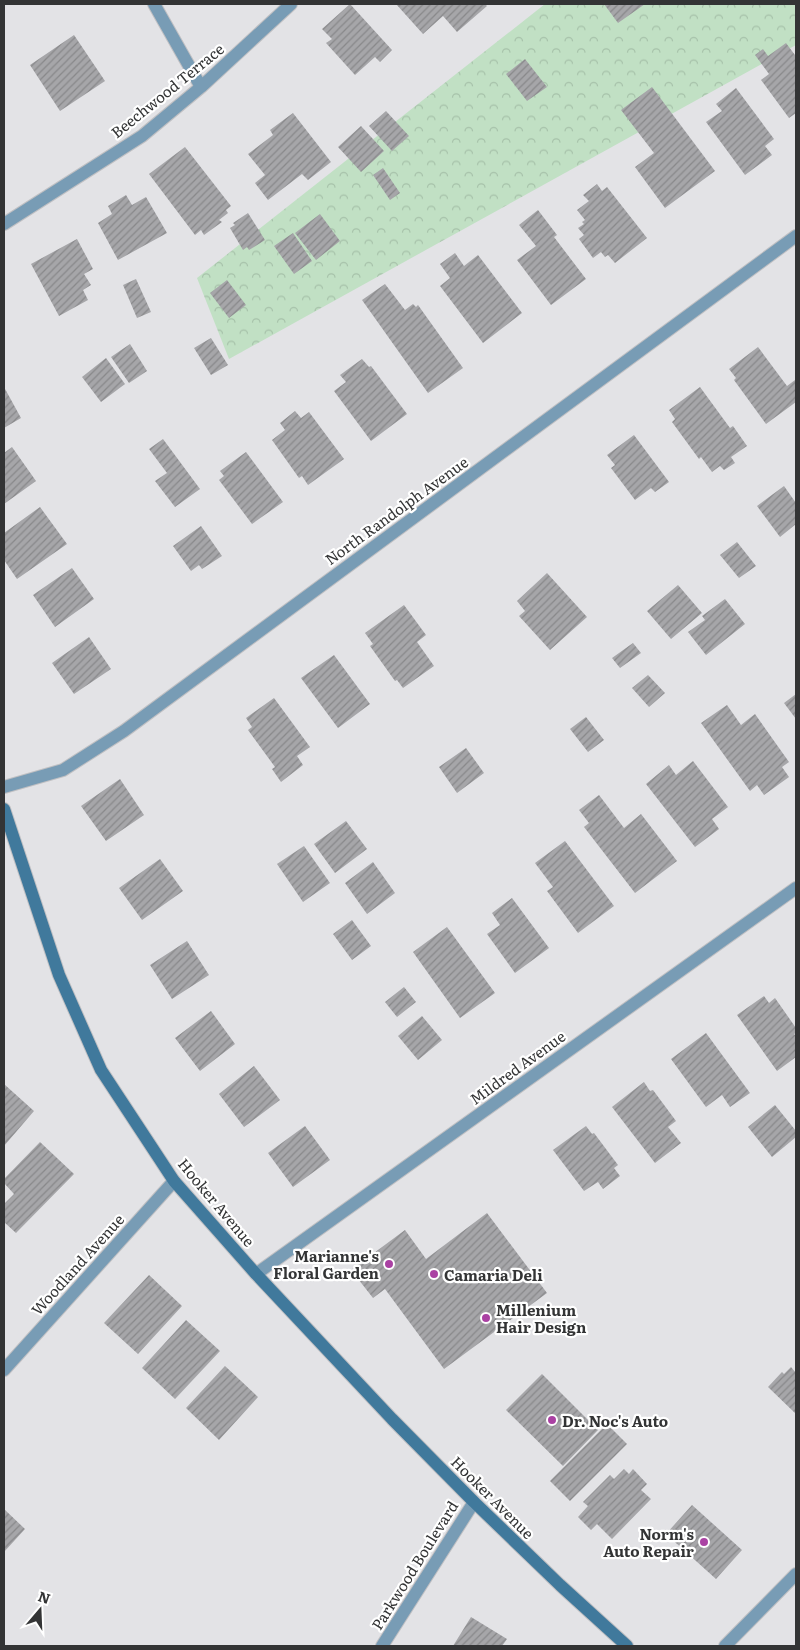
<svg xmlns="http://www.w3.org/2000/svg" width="800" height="1650" font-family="Literata,serif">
<defs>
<pattern id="forest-crowns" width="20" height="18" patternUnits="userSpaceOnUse" patternTransform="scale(1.25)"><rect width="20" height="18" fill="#c1e0c4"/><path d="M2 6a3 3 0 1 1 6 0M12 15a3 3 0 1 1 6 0" fill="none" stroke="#a6c1a9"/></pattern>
<pattern id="building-hatch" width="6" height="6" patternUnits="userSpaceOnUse" patternTransform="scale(1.25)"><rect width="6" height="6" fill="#a6a6a9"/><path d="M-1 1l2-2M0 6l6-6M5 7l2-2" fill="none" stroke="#88888a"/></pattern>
</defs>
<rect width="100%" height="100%" fill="#e3e3e6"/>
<!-- forest -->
<path fill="url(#forest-crowns)" d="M 545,4 L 796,4 L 796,45 L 229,359 L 197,278 Z"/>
<!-- building -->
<path fill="url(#building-hatch)" d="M 350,4 L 392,50 L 380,62 L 375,57 L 355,75 L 326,43 L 332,39 L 322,29 Z
M 396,4 L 485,4 L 487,6 L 457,32 L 443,16 L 423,34 Z
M 604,4 L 645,4 L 618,23 Z
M 74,35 L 105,81 L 60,111 L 30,65 Z
M 786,43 L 795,55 L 796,54 L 796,113 L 789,118 L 761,80 L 769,74 L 755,55 L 763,49 L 768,56 Z
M 525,59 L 547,87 L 527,101 L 506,74 Z
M 652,87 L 715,171 L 665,208 L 635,167 L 654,153 L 621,110 Z
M 736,88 L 774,139 L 765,146 L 772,155 L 745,175 L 706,122 L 722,111 L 716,104 Z
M 386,111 L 409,136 L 392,151 L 369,126 Z
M 293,113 L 331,162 L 308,180 L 302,174 L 268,200 L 255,183 L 265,175 L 248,154 L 273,135 L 270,130 Z
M 361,126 L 384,151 L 361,172 L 338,147 Z
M 185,147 L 231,206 L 226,210 L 228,213 L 219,220 L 222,222 L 204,235 L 201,230 L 195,235 L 149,174 Z
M 383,168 L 400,193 L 390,200 L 373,175 Z
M 597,184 L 602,191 L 607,187 L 647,238 L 615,263 L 608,255 L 605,257 L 601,252 L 593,258 L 579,239 L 584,235 L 578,228 L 584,224 L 582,222 L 585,220 L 577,210 L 589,201 L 583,195 Z
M 126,195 L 132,205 L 146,197 L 167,233 L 118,260 L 98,223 L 112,214 L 108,206 Z
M 538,210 L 557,235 L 554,237 L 586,279 L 551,305 L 517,260 L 536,246 L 519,225 Z
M 248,213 L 265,240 L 249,250 L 247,247 L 243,250 L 230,228 L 235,225 L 233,223 Z
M 320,214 L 340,241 L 316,260 L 295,233 Z
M 293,233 L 312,261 L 294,274 L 274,246 Z
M 77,239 L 93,269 L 84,274 L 91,285 L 83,290 L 88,300 L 59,316 L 31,264 Z
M 455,253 L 464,266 L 478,255 L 522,313 L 483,343 L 440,286 L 450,278 L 440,264 Z
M 136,279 L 151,312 L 137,318 L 123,285 Z
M 227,280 L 246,305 L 229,318 L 210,293 Z
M 385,284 L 405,310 L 413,304 L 416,307 L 418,305 L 463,368 L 428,393 L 362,300 Z
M 211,338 L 228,365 L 211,375 L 194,348 Z
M 130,344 L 147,371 L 129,383 L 111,357 Z
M 758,347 L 787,386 L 795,380 L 796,381 L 796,402 L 766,424 L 734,380 L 736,378 L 729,369 Z
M 106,358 L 125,384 L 101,402 L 82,377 Z
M 362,359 L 369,367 L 371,366 L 407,414 L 371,441 L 334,391 L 346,382 L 340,375 Z
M 4,387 L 21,418 L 4,428 Z
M 700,387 L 730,428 L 733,426 L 747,446 L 731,457 L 735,463 L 724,470 L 720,466 L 712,472 L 701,457 L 699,459 L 672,422 L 675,419 L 669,410 Z
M 295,411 L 301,418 L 309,412 L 344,459 L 308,485 L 302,476 L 299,478 L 272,440 L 285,430 L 280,423 Z
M 634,435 L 669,482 L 655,492 L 651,488 L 635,500 L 611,468 L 615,465 L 607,455 Z
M 163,439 L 200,489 L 175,507 L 155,481 L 167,473 L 149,449 Z
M 12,447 L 36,481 L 4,504 L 4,453 Z
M 246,452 L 283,502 L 252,524 L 219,480 L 224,476 L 220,471 Z
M 784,486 L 796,503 L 796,524 L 780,537 L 757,506 Z
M 40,507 L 67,544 L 17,579 L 4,560 L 4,533 Z
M 201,526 L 222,556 L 202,569 L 199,565 L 191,571 L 173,546 Z
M 737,542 L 756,566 L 739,578 L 720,555 Z
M 72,568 L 94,599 L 55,627 L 33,595 Z
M 547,573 L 587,617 L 550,650 L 519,616 L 525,611 L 517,601 Z
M 678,585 L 702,613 L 671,639 L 647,611 Z
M 725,599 L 745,624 L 706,655 L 688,632 L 705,620 L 702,616 Z
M 404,605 L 426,635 L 417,642 L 434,666 L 403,688 L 397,680 L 395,681 L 370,646 L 373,644 L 365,633 Z
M 89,637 L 111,669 L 74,694 L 52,663 Z
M 633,643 L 641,653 L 620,668 L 612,658 Z
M 334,655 L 370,704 L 338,728 L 301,678 Z
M 648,675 L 665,693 L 649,707 L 632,688 Z
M 796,694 L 796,719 L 784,703 Z
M 274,698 L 310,747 L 297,756 L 303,765 L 281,782 L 272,769 L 275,767 L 248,730 L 252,727 L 246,718 Z
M 727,705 L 741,725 L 755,714 L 789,762 L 782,767 L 789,777 L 764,795 L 757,785 L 750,791 L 701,723 Z
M 586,717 L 604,740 L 588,752 L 570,729 Z
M 466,748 L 484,773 L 457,793 L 439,767 Z
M 693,761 L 728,807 L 712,819 L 719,829 L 695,847 L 646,784 L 669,765 L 676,775 Z
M 120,779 L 144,815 L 106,841 L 81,806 Z
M 599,795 L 624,828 L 641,814 L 677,861 L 635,893 L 584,827 L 589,823 L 579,810 Z
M 346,821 L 367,849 L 335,873 L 314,844 Z
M 565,841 L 614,906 L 578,933 L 547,891 L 553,887 L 535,863 Z
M 304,846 L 330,883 L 303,902 L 277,864 Z
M 160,859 L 183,891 L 142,920 L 119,888 Z
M 373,862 L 395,893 L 367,914 L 345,883 Z
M 512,898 L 549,948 L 515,973 L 487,934 L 500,925 L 492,913 Z
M 352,920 L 371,946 L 352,960 L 333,934 Z
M 447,927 L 495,993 L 460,1018 L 413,952 Z
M 187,941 L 209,975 L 172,999 L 150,965 Z
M 404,987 L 416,1002 L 397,1017 L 385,1002 Z
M 764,996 L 769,1003 L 775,998 L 796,1028 L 796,1033 L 794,1034 L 796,1036 L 796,1057 L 777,1071 L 737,1015 Z
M 211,1011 L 235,1044 L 200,1071 L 175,1038 Z
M 422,1016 L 442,1040 L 418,1060 L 398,1036 Z
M 706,1033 L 750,1093 L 730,1107 L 722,1095 L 706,1107 L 671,1059 Z
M 254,1066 L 280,1100 L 244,1127 L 219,1094 Z
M 644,1082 L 650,1091 L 653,1090 L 676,1121 L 668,1127 L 681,1143 L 655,1163 L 612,1107 Z
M 4,1084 L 34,1111 L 4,1146 Z
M 775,1105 L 796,1131 L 796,1137 L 772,1157 L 748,1127 Z
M 305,1126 L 330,1160 L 293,1187 L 268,1153 Z
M 586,1126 L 592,1134 L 594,1133 L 618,1165 L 614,1168 L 620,1176 L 603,1189 L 598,1182 L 584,1191 L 553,1150 Z
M 40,1142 L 74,1174 L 16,1233 L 4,1222 L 4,1204 L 14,1194 L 4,1183 L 4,1179 Z
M 487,1213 L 547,1293 L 444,1369 L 385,1289 L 373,1298 L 351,1270 L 405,1230 L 426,1259 Z
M 149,1275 L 182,1306 L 138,1354 L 104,1323 Z
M 186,1320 L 220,1351 L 175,1399 L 142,1368 Z
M 225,1366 L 258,1397 L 219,1440 L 186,1408 Z
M 791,1367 L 796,1373 L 796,1414 L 768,1387 L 782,1372 L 784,1374 Z
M 542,1374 L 598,1430 L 563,1466 L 506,1410 Z
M 607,1424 L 627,1444 L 570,1501 L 550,1481 Z
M 624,1469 L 629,1474 L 633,1469 L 647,1484 L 641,1490 L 651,1499 L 612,1539 L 597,1524 L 591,1530 L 578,1517 L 588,1506 L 583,1502 L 610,1475 L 614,1479 Z
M 692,1505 L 742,1550 L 716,1579 L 666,1534 Z
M 4,1509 L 25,1529 L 4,1552 Z
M 471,1617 L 507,1639 L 502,1646 L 453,1646 Z"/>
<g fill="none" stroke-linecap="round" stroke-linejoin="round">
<defs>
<path id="street" d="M 154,4 L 201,87
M 4,224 L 142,136 L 201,87 L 291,4
M 4,787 L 63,770 L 124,731 L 796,236
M 256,1274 L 796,888
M 4,1370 L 174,1181
M 382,1646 L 474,1502
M 725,1646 L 796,1574"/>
<path id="secondary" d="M 4,809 L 59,975 L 101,1070 L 174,1181 L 256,1274 L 392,1419 L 474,1502 L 560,1585 L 627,1646"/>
</defs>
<!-- street casing -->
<use href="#street" stroke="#c0c0c3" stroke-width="14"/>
<!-- secondary casing -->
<use href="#secondary" stroke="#c0c0c3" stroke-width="14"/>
<!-- street -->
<use href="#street" stroke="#789cb5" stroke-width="12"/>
<!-- secondary -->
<use href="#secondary" stroke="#40799c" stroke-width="12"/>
</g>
<!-- markers -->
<g fill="#aa41a3" stroke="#fff" stroke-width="2">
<circle cx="389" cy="1264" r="5"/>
<circle cx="434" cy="1274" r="5"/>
<circle cx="486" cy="1318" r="5"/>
<circle cx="552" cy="1420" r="5"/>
<circle cx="704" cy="1542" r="5"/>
</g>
<g text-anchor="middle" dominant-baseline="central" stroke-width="4.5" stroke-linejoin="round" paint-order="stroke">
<!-- street labels -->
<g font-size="15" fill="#333435" stroke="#fff">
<text transform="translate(167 90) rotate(-39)">Beechwood Terrace</text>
<text transform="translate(396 510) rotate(-36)">North Randolph Avenue</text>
<text transform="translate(517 1067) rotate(-36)">Mildred Avenue</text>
<text transform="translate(217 1202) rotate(50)">Hooker Avenue</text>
<text transform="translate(77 1264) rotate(-48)">Woodland Avenue</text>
<text transform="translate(493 1497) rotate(45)">Hooker Avenue</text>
<text transform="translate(414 1565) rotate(-58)">Parkwood Boulevard</text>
</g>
<!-- poi labels -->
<g font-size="15" font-weight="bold" fill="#333435" stroke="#fff" text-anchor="start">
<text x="379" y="1255" text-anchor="end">Marianne's<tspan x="379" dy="17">Floral Garden</tspan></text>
<text x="444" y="1274">Camaria Deli</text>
<text x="496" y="1309">Millenium<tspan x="496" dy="17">Hair Design</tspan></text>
<text x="562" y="1420">Dr. Noc's Auto</text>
<text x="694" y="1533" text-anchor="end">Norm's<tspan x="694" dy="17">Auto Repair</tspan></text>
</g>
</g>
<!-- border -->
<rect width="800" height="1650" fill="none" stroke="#333435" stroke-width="10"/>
<!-- north arrow -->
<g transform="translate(40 1610) rotate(19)" stroke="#ffffff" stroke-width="4" paint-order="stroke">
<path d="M0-4L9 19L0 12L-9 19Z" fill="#333435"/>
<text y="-8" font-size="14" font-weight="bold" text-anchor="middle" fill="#333435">N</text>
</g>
</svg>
